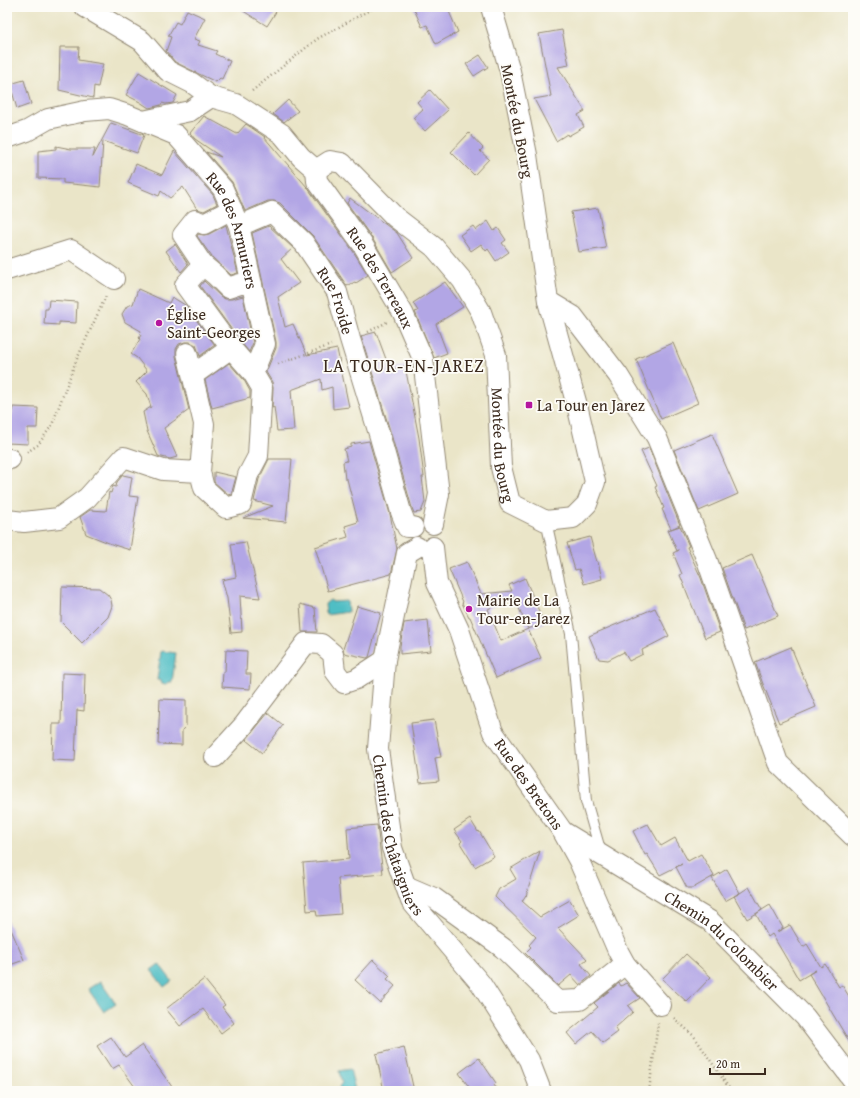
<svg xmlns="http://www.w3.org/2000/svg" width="860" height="1098" font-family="'Gentium Book Plus',serif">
<rect width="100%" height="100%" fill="#fdfcf7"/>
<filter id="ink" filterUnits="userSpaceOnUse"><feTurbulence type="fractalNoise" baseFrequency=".025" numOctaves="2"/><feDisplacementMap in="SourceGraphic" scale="8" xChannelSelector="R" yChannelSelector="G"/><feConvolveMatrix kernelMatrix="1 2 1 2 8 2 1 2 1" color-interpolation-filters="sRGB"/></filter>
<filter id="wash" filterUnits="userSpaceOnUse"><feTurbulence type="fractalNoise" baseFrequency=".012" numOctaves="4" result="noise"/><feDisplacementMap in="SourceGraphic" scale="16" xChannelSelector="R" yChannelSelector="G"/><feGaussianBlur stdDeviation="0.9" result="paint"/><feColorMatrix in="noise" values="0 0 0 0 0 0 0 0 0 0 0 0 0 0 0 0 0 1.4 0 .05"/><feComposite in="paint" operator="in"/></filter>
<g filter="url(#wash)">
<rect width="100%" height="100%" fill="#eae5c8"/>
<!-- water -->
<path fill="#4fbec4" stroke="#457471" d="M 330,600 L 333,602 L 347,601 L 348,612 L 326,615 L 325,604 Z
M 161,651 L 176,653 L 172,682 L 169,682 L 166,685 L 162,684 L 160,680 L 157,680 Z
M 159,964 L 172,981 L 164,987 L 151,970 Z
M 100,981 L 116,1004 L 104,1012 L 88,989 Z
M 350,1069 L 355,1090 L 342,1091 L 339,1088 L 340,1085 L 342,1083 L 339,1071 Z"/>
<g id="blocks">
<!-- building -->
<path fill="#b2a6e5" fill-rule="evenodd" d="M 237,7 L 279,7 L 267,26 Z
M 413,7 L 447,7 L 458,32 L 436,44 L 427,25 L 422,27 Z
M 187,10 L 205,18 L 194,39 L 200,41 L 198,45 L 217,51 L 215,54 L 230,61 L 222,79 L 220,78 L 216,82 L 199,74 L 175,62 L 166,51 L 171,37 L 168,36 L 176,22 L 180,24 Z
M 562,30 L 569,65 L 558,67 L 585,111 L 578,115 L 584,127 L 568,136 L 567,134 L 556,141 L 534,99 L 551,96 L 539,34 Z
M 60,47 L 79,47 L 78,60 L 103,64 L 98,87 L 94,86 L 93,98 L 59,90 Z
M 480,55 L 488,67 L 474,76 L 466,64 Z
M 139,72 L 177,95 L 173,103 L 166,104 L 162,103 L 161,105 L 149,108 L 140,102 L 126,95 Z
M 24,80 L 31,104 L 17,109 L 10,84 Z
M 430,90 L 448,110 L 425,131 L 413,118 L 423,109 L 417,102 Z
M 288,100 L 298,111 L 284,122 L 273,114 Z
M 204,116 L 237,134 L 246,124 L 265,137 L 264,137 L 307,187 L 353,251 L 368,275 L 356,283 L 355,282 L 347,286 L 313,236 L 280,203 L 274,201 L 268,201 L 245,211 L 232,182 L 206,152 L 221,157 L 195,139 L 190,133 Z
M 111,123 L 144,135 L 137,153 L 103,141 L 100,187 L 63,183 L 63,179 L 38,178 L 38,151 L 56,149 L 56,146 L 71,149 L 95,149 L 93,157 Z
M 469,133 L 483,148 L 480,151 L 489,159 L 474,175 L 451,152 Z
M 174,151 L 213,195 L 217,204 L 204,211 L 197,209 L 183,187 L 170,198 L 161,191 L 159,196 L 128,183 L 136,164 L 162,175 Z
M 350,198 L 397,233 L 413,258 L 392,272 L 372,238 L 347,203 Z
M 598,208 L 606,248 L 579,252 L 571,212 Z
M 488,221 L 494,231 L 498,228 L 506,240 L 502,243 L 509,252 L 496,261 L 488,249 L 486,251 L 481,244 L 471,251 L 460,235 L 473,226 L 476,230 Z
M 226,225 L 238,273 L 231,275 L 212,257 L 197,236 L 198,234 L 204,235 L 209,234 Z
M 269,226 L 293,248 L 281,259 L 299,283 L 278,297 L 285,327 L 293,324 L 307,355 L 337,349 L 349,407 L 333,409 L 332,387 L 322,390 L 321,379 L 291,390 L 294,430 L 277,431 L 274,407 L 272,408 L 273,388 L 272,382 L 266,372 L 276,348 L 276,342 L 252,233 Z
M 175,244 L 188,264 L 181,272 L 166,251 Z
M 204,281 L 220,296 L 225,299 L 232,299 L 243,296 L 253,343 L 249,352 L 240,341 L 200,286 Z
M 445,282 L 463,307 L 436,324 L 447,353 L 434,358 L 415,312 L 418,311 L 413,303 Z
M 138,289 L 169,303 L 172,297 L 185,305 L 215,345 L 200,356 L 196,345 L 190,342 L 185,342 L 179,344 L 176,349 L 176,356 L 189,410 L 164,428 L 177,457 L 170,459 L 158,456 L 147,431 L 143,412 L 151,407 L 147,394 L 136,382 L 147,371 L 137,358 L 131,354 L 140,339 L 139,338 L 141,335 L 140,334 L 141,331 L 125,322 L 122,314 L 127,306 L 133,304 Z
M 49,300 L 77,302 L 76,323 L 59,322 L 59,325 L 44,324 L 45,309 L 48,309 Z
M 376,332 L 390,370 L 405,366 L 419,438 L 424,477 L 422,477 L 425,502 L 421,512 L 414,513 L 412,508 L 391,434 L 361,336 Z
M 673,343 L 698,403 L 661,419 L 636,359 Z
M 229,363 L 244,380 L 250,391 L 250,398 L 212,408 L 205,380 Z
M 13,407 L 38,408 L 37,428 L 28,428 L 28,444 L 7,443 L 7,415 L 12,415 Z
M 712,434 L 738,494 L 699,511 L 674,450 Z
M 369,441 L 390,514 L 397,549 L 391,574 L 328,591 L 315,547 L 348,537 L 345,526 L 358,522 L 347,479 L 345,479 L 343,462 L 347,461 L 344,449 L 351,447 L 351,444 Z
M 649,448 L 680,525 L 671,529 L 662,509 L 664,508 L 655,487 L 657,486 L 641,451 Z
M 269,459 L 292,459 L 286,522 L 243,518 L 273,506 L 254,501 L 259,479 Z
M 214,472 L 236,477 L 231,495 L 228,494 L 214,482 Z
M 123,475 L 132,477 L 129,496 L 138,497 L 130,550 L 114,545 L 86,534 L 80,517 L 90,510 L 106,511 L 109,492 L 111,493 L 113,486 L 116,487 L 117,482 Z
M 680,526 L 689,546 L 687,547 L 701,578 L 720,632 L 705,638 L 680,575 L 682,574 L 673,553 L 679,550 L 677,551 L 668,530 Z
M 590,537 L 597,562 L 598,562 L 602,579 L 584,584 L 579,569 L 575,570 L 567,543 Z
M 246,542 L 260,598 L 240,596 L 242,632 L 231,633 L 227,598 L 222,580 L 236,577 L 231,544 Z
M 752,555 L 778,616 L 744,630 L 722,568 Z
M 467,562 L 481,594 L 512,591 L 509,585 L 525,578 L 544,623 L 528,629 L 541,658 L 496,678 L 470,617 L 469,617 L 462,603 L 463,602 L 449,569 ZM 514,597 L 528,629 L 501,641 L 488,609 Z
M 62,587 L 99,588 L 108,595 L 111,600 L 112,606 L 108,617 L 82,643 L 61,622 Z
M 300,604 L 315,608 L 317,632 L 302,632 Z
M 357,606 L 381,613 L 369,657 L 367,658 L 344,653 L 343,649 Z
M 655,608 L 669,636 L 642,650 L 643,654 L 629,661 L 624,652 L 608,660 L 599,659 L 589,636 Z
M 428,620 L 431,651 L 400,654 L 400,646 L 404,623 Z
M 791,647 L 816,707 L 779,723 L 763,684 L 755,662 Z
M 226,650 L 247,651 L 246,674 L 251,674 L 250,689 L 222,687 L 223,672 L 225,672 Z
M 62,673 L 85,674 L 84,711 L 77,710 L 75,761 L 52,760 L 53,724 L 61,724 Z
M 160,699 L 186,700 L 186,726 L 182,730 L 182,745 L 158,744 Z
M 268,713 L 283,725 L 262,753 L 246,740 Z
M 434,720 L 441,757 L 435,758 L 439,781 L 420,783 L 411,723 Z
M 470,819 L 478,832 L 479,831 L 494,856 L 475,867 L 460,843 L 462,841 L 454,830 Z
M 648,824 L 661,846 L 675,838 L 688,861 L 701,854 L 714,876 L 693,888 L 687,888 L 676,867 L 682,864 L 660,875 L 647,854 L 645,855 L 633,831 Z
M 377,825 L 383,874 L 338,878 L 341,914 L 317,916 L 316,910 L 307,911 L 303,863 L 349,859 L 347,828 Z
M 540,851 L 526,896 L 526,895 L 522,901 L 540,917 L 570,900 L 579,915 L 558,928 L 587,959 L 581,964 L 591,976 L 580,985 L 571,975 L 558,986 L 525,953 L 531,947 L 529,945 L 536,937 L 495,897 L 499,889 L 516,879 L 510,869 Z
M 727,869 L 740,893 L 749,887 L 762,910 L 770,905 L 783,928 L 777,932 L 790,925 L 803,947 L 807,944 L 821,967 L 825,964 L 839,987 L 842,985 L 853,1003 L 853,1048 L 809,974 L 816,970 L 799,980 L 772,934 L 768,937 L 756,914 L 762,910 L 747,919 L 734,896 L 740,893 L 725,901 L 712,878 Z
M 7,920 L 24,960 L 7,966 Z
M 686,954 L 711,977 L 687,1002 L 662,979 Z
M 373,960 L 390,976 L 387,979 L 395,986 L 380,1003 L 355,980 Z
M 204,979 L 225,1005 L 222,1007 L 234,1023 L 221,1033 L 203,1009 L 180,1026 L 166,1009 Z
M 619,983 L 621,986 L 626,983 L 640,998 L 628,1006 L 633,1012 L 615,1028 L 618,1032 L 603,1043 L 592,1031 L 576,1044 L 567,1033 L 598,1007 L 594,1003 Z
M 111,1037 L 125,1057 L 142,1045 L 175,1091 L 138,1091 L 119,1065 L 112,1069 L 97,1046 Z
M 404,1047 L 414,1091 L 384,1091 L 376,1054 Z
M 479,1058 L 496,1083 L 494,1085 L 498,1091 L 472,1091 L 459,1073 Z"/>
</g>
</g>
<g filter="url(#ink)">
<use href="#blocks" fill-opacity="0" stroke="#928873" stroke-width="1"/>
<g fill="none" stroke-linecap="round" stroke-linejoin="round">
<defs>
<path id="lane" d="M 546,521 L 571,634 L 586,801 L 601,853"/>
<g id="street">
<path id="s1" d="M 85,7 L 142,41 L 168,71 L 192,83 L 211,97 L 236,104 L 282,134 L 301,157 L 316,170 L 317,181 L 363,245 L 403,313 L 423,359 L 439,494 L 433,524"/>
<path d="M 143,121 L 190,111 L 211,97"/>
<path id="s2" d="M 7,138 L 27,131 L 48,119 L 85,111 L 109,109 L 128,115 L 176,135 L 223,189 L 239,226 L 265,344 L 253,373"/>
<path id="s3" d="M 316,170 L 330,161 L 342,163 L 395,217 L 434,247 L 462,280 L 481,312 L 496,355 L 501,467 L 510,503 L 546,521 L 573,518 L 587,504 L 595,482 L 578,409 L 548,301 L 527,155 L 510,71 L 491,7"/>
<path d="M 232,209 L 204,224 L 195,220 L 183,235 L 203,265 L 215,275 L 228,288 L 240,284 L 252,284"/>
<path id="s4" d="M 239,226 L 272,212 L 304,243 L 337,292 L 350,339 L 380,437 L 401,512 L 407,527 L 413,527"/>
<path d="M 7,270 L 71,250 L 114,279"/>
<path d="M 548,301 L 573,316 L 618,375 L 657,438 L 707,560 L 778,763 L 853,836"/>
<path d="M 187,353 L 204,424 L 200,472"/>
<path d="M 193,375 L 231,348"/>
<path d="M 7,459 L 10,459"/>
<path d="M 7,520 L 24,522 L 59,518 L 87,498 L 124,457 L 163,470 L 200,472 L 204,488 L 226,508 L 241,504 L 248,475 L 258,456 L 262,388 L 253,373 L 231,348 L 185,285 L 203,265"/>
<path id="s5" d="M 417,547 L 407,553 L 385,660 L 378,749 L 392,848 L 411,901 L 481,984 L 529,1060 L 541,1091"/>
<path id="s6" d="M 433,547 L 437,583 L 459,630 L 493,732 L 563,832 L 579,861 L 618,951 L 625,964 L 661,1005"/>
<path d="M 215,757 L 244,725 L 306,643 L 321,644 L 333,654 L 335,671 L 344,683 L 356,679 L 385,660"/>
<path id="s7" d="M 565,833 L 710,921 L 805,1017 L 853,1080"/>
<path d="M 406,886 L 434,898 L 503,948 L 557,1001 L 580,1000 L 625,964"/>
</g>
</defs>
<!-- lane casing -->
<use href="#lane" stroke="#928873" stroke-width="12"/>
<!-- street casing -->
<use href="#street" stroke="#928873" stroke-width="22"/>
<!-- path -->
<path stroke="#928873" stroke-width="2.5" stroke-dasharray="1 3" stroke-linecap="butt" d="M 252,91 L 317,39 L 375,7
M 368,332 L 387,322
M 278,364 L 331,345
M 27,452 L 38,445 L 52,425 L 76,361 L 106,296
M 674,1018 L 694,1036 L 731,1091
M 649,1091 L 658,1023"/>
<!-- lane -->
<use href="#lane" stroke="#fff" stroke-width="10"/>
<!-- street -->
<use href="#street" stroke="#fff" stroke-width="20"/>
</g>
</g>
<!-- markers -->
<g fill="#b5179e" stroke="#fdfcf7" stroke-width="1.5">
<circle cx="159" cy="323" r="4"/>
<rect x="525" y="401" width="8" height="8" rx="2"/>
<circle cx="469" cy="609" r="4"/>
</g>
<g text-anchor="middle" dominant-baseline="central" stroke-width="3.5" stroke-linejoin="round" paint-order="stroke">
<!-- street labels -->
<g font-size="16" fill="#3b2a1e" stroke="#fdfcf7">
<text transform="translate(518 121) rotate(79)">Montée du Bourg</text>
<text stroke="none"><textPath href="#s2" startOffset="293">Rue des Armuriers</textPath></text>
<text stroke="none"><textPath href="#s1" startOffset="414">Rue des Terreaux</textPath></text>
<text stroke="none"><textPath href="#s4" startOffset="147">Rue Froide</textPath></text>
<text stroke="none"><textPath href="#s3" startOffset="370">Montée du Bourg</textPath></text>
<text stroke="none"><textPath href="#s6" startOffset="259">Rue des Bretons</textPath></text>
<text stroke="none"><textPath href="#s5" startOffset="299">Chemin des Châtaigniers</textPath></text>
<text stroke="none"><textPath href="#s7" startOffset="191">Chemin du Colombier</textPath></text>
</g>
<!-- poi labels -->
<g font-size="16" fill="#3b2a1e" stroke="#fdfcf7" text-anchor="start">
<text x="167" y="314">Église<tspan x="167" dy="18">Saint-Georges</tspan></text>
<text x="537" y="405">La Tour en Jarez</text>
<text x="477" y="600">Mairie de La<tspan x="477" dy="18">Tour-en-Jarez</tspan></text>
</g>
<!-- quarter labels -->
<g font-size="18" letter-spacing="1" fill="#3b2a1e" stroke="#fdfcf7">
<text x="404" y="365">LA TOUR-EN-JAREZ</text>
</g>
</g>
<!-- margin -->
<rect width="860" height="1098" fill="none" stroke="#fdfcf7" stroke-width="24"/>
<!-- scale -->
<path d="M710 1068v6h55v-6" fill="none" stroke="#3b2a1e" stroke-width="2"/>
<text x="716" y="1068" font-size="12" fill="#3b2a1e" stroke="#fdfcf7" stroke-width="3" paint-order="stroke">20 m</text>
</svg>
